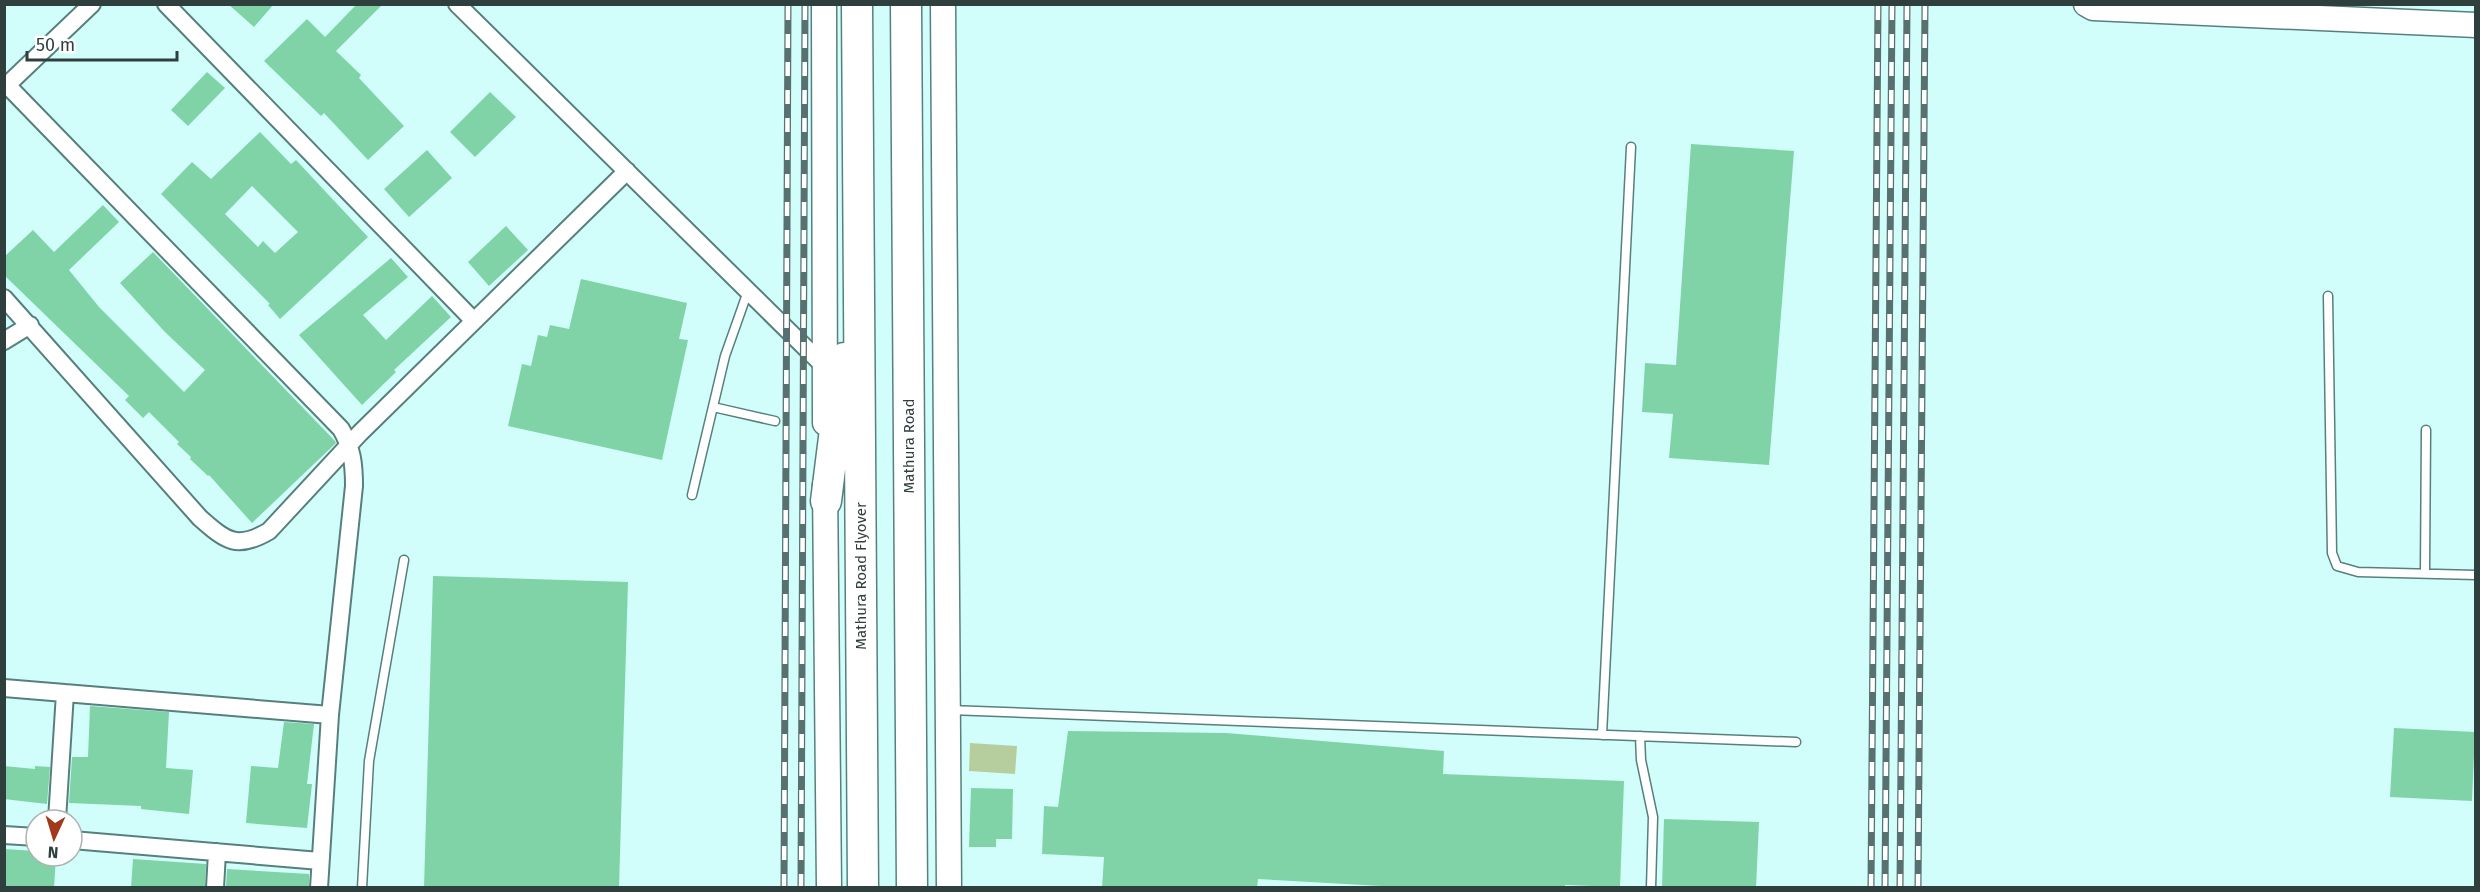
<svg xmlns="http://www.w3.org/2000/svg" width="2480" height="892" font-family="'Fira Sans',sans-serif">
<rect width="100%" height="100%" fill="#d1fefb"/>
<!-- green -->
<path fill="#b6ce9d" d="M 970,743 L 1017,746 L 1015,774 L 969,771 Z"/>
<!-- building -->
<path fill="#7fd3a7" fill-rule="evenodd" d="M 228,4 L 274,4 L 254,27 Z
M 357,4 L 383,4 L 336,51 L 361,75 L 359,78 L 404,126 L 368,160 L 324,113 L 321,116 L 264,61 L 307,19 L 325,37 Z
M 207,72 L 225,88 L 188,126 L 171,110 Z
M 490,92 L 516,117 L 475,157 L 450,132 Z
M 260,132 L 291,164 L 296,160 L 368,237 L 280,319 L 268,305 L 270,304 L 161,194 L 192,162 L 211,179 ZM 252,186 L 298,232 L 275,253 L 263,241 L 258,247 L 225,214 Z
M 1691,144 L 1794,151 L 1769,465 L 1669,458 L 1673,414 L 1642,412 L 1645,363 L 1676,365 Z
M 427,150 L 452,178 L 409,217 L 384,189 Z
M 103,205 L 119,222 L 69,270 L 99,307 L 184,392 L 205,370 L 165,332 L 120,283 L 153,252 L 335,441 L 336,443 L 252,523 L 209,475 L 208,476 L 190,459 L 191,457 L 177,444 L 179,442 L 149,412 L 143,418 L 125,400 L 129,396 L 4,275 L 4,257 L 33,230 L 54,252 Z
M 506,226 L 528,250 L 489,286 L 468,262 Z
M 391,258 L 408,277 L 363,315 L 386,340 L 432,296 L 451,317 L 394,370 L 396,372 L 362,405 L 299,335 Z
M 581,279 L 687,303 L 679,339 L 688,340 L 662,460 L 508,426 L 522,364 L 531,366 L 538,335 L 547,337 L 550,325 L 569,329 Z
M 433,576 L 628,582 L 619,888 L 424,888 Z
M 90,706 L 169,712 L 166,768 L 193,770 L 189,814 L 141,809 L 141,806 L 69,803 L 72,757 L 88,757 Z
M 284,722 L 314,724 L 307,784 L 312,784 L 307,828 L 246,823 L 251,766 L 278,768 Z
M 2394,728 L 2475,732 L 2472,801 L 2390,797 Z
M 1068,731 L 1226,733 L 1444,751 L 1443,774 L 1624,781 L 1620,887 L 1565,885 L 1565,888 L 1416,888 L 1258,879 L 1257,888 L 1102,888 L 1104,857 L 1042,854 L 1044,806 L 1058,807 Z
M 4,766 L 35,769 L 35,766 L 50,767 L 47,804 L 4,799 Z
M 971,788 L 1013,789 L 1012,839 L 996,839 L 996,847 L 969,847 Z
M 1664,819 L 1759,822 L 1756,888 L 1662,888 Z
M 4,849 L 36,851 L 36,856 L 56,856 L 54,888 L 4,888 Z
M 133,859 L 206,864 L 205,888 L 131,888 Z
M 227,869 L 309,874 L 309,888 L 226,888 Z"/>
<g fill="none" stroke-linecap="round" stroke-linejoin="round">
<defs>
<path id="lane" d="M 2328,296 L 2332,553 L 2337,566 L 2358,572 L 2476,575
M 713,407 L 775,421
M 692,495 L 725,356 L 748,291
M 2425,572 L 2426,430
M 949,710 L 1796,742
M 1602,735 L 1631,147
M 1640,736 L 1641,760 L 1653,817 L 1651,888
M 362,888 L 369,761 L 404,560"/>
<path id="street" d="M 166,4 L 474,321
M 457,4 L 824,366
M 7,85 L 341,429 C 352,448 354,463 354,486 L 330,715 L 319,888
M 4,88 L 92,4
M 4,298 L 200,518 C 226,541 237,550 269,531 L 360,433 L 627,171
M 4,341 L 30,325
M 4,688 L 330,715
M 57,820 L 65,693
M 4,835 L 36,837
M 72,840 L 320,861
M 215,888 L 217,852"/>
<path id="secondary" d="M 824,4 L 825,423
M 943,4 L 949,888
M 2086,4 L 2093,8 L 2476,25
M 825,485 L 829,888"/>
<path id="highway" d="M 857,4 L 863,888
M 906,4 L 912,888
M 826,501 L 844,358"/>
</defs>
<!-- lane casing -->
<use href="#lane" stroke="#57807d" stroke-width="11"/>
<!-- street casing -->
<use href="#street" stroke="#57807d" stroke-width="20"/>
<!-- secondary casing -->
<use href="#secondary" stroke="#57807d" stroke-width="27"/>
<!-- highway casing -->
<use href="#highway" stroke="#57807d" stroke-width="33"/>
<!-- lane -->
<use href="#lane" stroke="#fff" stroke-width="8"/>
<!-- street -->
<use href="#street" stroke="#fff" stroke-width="16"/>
<!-- secondary -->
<use href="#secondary" stroke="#fff" stroke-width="24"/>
<!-- highway -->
<use href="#highway" stroke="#fff" stroke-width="30"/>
<defs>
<path id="rail" d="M 784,888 L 788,4
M 801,888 L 805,4
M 1871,888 L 1878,4
M 1885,888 L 1892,4
M 1900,888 L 1907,4
M 1918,888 L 1925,4"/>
</defs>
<!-- rail casing -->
<use href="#rail" stroke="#58706f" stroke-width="7"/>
<!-- rail -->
<use href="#rail" stroke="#fff" stroke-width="4.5" stroke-dasharray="14" stroke-linecap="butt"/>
</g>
<g text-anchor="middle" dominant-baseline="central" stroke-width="4.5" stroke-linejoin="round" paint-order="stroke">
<!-- street labels -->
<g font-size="15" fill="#2e3f3e" stroke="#fff">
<text transform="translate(909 446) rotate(-90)">Mathura Road</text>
<text transform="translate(861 576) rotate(-90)">Mathura Road Flyover</text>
</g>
</g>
<!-- border -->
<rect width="2480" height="892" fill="none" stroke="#2e3f3e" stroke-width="12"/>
<!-- north arrow -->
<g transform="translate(54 838) rotate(184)"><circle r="28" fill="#ffffff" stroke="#abb2b2" stroke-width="1.5"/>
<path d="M0-4.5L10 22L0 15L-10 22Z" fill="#a1391c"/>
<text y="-9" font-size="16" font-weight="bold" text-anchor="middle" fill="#2e3f3e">N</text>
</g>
<!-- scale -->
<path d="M27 51v9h150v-9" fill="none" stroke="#2e3f3e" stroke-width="3"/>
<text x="36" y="51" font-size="18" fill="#2e3f3e" stroke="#ffffff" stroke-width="4.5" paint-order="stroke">50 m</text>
</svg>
